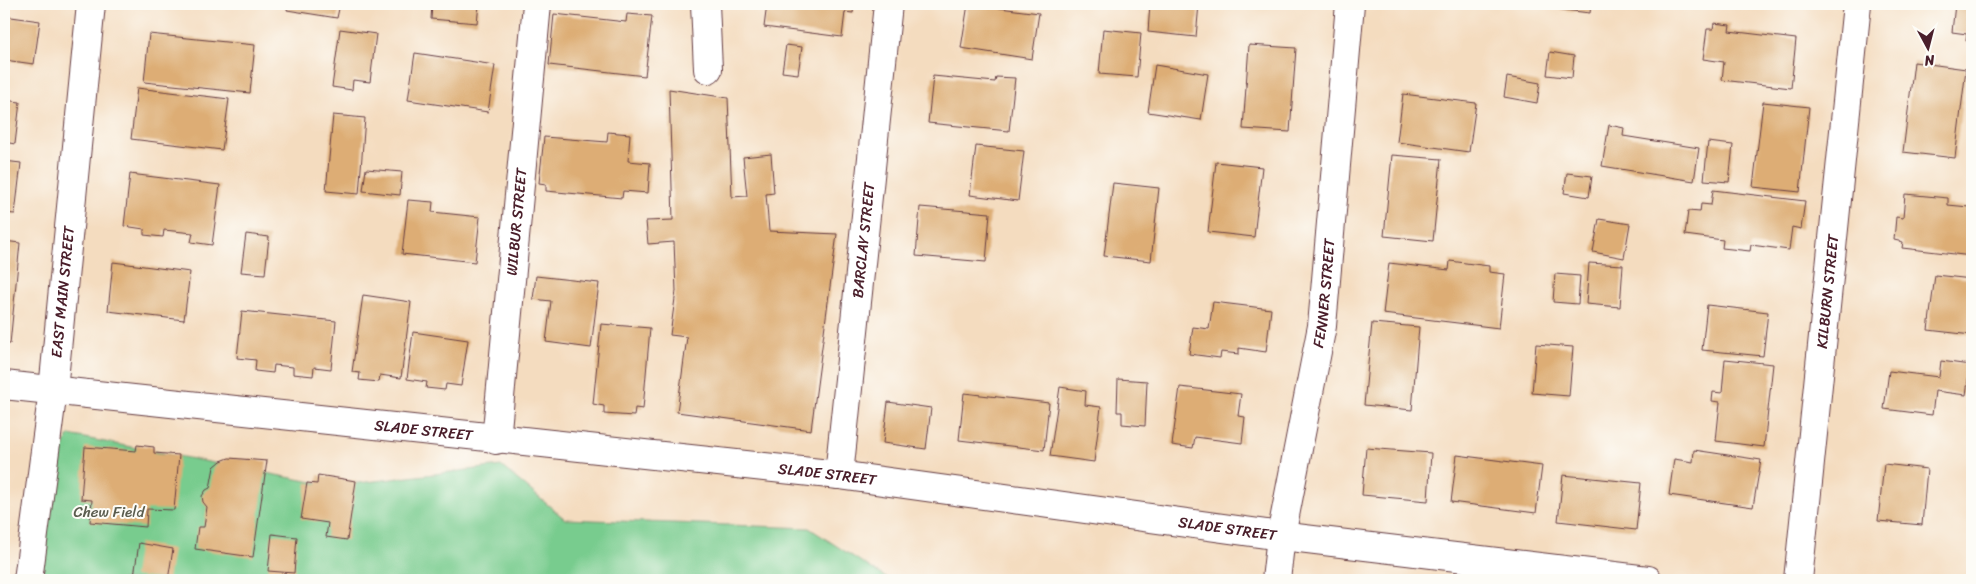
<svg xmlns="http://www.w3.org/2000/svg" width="1976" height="584" font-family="Sriracha,sans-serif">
<rect width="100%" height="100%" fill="#fdfcf7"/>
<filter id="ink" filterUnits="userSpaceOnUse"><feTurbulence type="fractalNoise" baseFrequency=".02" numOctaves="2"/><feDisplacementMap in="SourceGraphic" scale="10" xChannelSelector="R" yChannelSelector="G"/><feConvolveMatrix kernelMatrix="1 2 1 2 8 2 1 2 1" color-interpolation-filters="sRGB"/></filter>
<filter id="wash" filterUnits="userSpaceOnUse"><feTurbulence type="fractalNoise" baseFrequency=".0096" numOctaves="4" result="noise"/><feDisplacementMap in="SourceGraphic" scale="20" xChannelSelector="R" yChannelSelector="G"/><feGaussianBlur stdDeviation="1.12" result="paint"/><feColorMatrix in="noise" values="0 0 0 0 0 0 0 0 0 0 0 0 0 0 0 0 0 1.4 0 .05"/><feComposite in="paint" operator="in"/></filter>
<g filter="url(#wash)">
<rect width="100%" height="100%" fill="#f4dcbf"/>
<!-- green -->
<path fill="#78cc8e" stroke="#61765c" d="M 69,435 L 333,486 L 501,466 L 565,519 L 809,528 L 886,578 L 903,580 L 26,580 L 36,507 Z"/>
<g id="blocks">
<!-- building -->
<path fill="#ddad75" d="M 288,4 L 340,4 L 337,18 L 287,10 Z
M 432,4 L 479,4 L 477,23 L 431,19 Z
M 767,4 L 854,4 L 853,13 L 845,12 L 842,37 L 764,27 Z
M 968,4 L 1039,13 L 1032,59 L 961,48 Z
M 1150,4 L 1199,4 L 1196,37 L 1148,32 Z
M 1539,4 L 1591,4 L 1590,13 L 1539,7 Z
M 1955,4 L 1972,4 L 1972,42 L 1966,41 L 1967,34 L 1952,32 Z
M 554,14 L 626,22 L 627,14 L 652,16 L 645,76 L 549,65 Z
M 4,16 L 40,21 L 34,64 L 4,60 Z
M 1714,23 L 1730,25 L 1729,31 L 1796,39 L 1791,88 L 1722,80 L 1724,62 L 1703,59 L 1707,29 L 1713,29 Z
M 340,29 L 376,34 L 370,82 L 353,80 L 352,90 L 332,87 Z
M 1103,29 L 1141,33 L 1137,77 L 1099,74 Z
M 149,34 L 255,45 L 250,93 L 144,82 Z
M 786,45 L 802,47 L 798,74 L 782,72 Z
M 1249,45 L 1296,48 L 1290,132 L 1243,129 Z
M 1550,52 L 1574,56 L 1572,78 L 1547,75 Z
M 415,53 L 495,65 L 488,112 L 408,100 Z
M 1914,62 L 1966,69 L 1955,158 L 1903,152 Z
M 1155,65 L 1208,74 L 1201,120 L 1148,112 Z
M 933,76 L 995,82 L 996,77 L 1015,78 L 1009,131 L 928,123 Z
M 1507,77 L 1540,83 L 1537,103 L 1504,97 Z
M 137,88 L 229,99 L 222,150 L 131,139 Z
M 669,89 L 728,98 L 732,197 L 747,196 L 743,157 L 771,154 L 774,193 L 766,194 L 769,231 L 837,234 L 811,430 L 677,412 L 687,337 L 670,335 L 676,291 L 674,242 L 648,244 L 646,221 L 673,220 Z
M 1403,94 L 1476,103 L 1469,152 L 1397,142 Z
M 4,100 L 20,102 L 15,144 L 4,142 Z
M 1763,102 L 1809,107 L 1800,192 L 1753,187 Z
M 333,115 L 365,118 L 359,194 L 326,191 Z
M 1609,125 L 1624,128 L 1623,136 L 1699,148 L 1694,181 L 1602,166 Z
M 608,132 L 630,134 L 628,161 L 650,163 L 648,193 L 623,191 L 622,198 L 546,191 L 546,184 L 539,183 L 544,137 L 607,142 Z
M 1708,142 L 1733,145 L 1729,182 L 1704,180 Z
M 976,146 L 1024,151 L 1018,201 L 970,195 Z
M 1392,155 L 1441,159 L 1433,241 L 1384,236 Z
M 4,161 L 21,163 L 15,214 L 4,213 Z
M 1216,162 L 1262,167 L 1254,237 L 1208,232 Z
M 366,169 L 402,172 L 400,195 L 363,191 Z
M 1567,173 L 1592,176 L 1589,197 L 1564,193 Z
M 130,174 L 220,185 L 212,245 L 191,242 L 193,233 L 164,230 L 163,237 L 144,235 L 144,229 L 124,226 Z
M 1113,183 L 1159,188 L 1151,261 L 1104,256 Z
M 1713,190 L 1805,201 L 1801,229 L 1792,227 L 1789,250 L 1751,245 L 1750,251 L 1722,248 L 1723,240 L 1685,235 L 1688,211 L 1700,212 L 1701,204 L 1711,205 Z
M 1905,194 L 1948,198 L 1948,205 L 1969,207 L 1970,196 L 1972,196 L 1972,256 L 1902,248 L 1903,242 L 1894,240 L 1896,217 L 1903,218 Z
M 408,200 L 433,202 L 432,212 L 480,217 L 475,262 L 402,254 Z
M 920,207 L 990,213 L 986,262 L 916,256 Z
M 1599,219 L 1630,224 L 1624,258 L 1593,252 Z
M 246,234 L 269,237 L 265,274 L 241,272 Z
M 4,241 L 20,243 L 10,344 L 4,344 Z
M 1450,261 L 1489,266 L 1489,272 L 1505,274 L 1499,328 L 1383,314 L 1389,263 L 1449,270 Z
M 113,262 L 190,272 L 184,320 L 108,311 Z
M 1589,263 L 1623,265 L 1620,307 L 1586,304 Z
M 1555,274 L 1580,276 L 1578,304 L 1553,302 Z
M 1935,275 L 1972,279 L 1972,335 L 1928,330 Z
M 536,276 L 599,283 L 591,348 L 546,342 L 551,301 L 533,299 Z
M 363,295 L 411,302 L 401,378 L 380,375 L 379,382 L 359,380 L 360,373 L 352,372 Z
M 1213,302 L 1271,309 L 1266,352 L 1239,348 L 1239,354 L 1221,352 L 1220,358 L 1189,354 L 1193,327 L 1209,329 Z
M 1707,305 L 1768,312 L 1763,356 L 1702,350 Z
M 242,311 L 336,321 L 331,369 L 314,367 L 313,376 L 293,374 L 293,367 L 274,365 L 273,373 L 255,371 L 256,360 L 237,358 Z
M 1372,323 L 1419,327 L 1412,410 L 1364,405 Z
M 601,324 L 650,328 L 643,409 L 635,408 L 634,416 L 604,414 L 604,406 L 593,404 Z
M 413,332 L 468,340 L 461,386 L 446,384 L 445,390 L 426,388 L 427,382 L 407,379 Z
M 1536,344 L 1573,347 L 1569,396 L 1532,393 Z
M 1725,359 L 1773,364 L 1764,447 L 1716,441 L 1720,402 L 1712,401 L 1713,392 L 1722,393 Z
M 1941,361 L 1970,365 L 1966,395 L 1935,391 L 1932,415 L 1884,409 L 1889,371 L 1939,377 Z
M 1118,379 L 1147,381 L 1145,426 L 1122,424 L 1122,412 L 1117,412 Z
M 1060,387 L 1086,391 L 1085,405 L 1101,407 L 1094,462 L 1050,456 Z
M 1180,387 L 1241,394 L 1238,416 L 1245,417 L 1242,443 L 1195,437 L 1193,448 L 1172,445 Z
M 964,393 L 1049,403 L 1044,450 L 959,440 Z
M 888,402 L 931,408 L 926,449 L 883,443 Z
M 137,445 L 154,447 L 154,453 L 179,455 L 174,510 L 147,509 L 146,527 L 90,522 L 92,500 L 81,499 L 85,447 L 136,451 Z
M 1366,448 L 1431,453 L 1428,501 L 1362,495 Z
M 1694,450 L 1761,460 L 1753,507 L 1669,495 L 1674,459 L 1693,462 Z
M 1457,455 L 1542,466 L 1536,513 L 1451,502 Z
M 229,458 L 267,461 L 253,557 L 195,549 L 198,527 L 204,527 L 207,507 L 203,502 L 202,496 L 206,490 L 210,488 L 214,467 L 221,461 Z
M 1884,464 L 1927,469 L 1922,525 L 1878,521 Z
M 318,475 L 356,481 L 347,540 L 326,537 L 328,523 L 301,519 L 307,483 L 317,484 Z
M 1563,475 L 1641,483 L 1636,530 L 1558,521 Z
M 272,534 L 297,537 L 294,573 L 268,571 Z
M 139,543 L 173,549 L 168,580 L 134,576 Z"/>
</g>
</g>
<g filter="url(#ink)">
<use href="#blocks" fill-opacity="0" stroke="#643b41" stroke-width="1"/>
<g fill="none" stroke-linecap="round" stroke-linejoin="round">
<defs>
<g id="minor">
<path d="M 705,4 L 708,69"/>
<path id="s1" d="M 4,385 L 839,475 L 1281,536 L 1648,580"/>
<path id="s2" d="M 496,440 L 537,4"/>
<path id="s3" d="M 839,475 L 888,4"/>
<path id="s4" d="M 28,580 L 53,390 L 91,4"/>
<path id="s5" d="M 1276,580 L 1281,536 L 1322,326 L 1350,4"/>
<path id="s6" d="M 1798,580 L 1857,4"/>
</g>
</defs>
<!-- minor casing -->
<use href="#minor" stroke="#643b41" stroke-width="30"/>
<!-- minor -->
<use href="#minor" stroke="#fff" stroke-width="28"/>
</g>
</g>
<g text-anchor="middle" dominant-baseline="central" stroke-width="4" stroke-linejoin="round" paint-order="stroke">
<!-- street labels -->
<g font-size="15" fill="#4a1f2b" stroke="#fdfcf7">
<text stroke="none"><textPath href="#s2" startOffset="219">WILBUR STREET</textPath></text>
<text stroke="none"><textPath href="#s3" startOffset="236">BARCLAY STREET</textPath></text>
<text stroke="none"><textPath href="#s4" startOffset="290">EAST MAIN STREET</textPath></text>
<text stroke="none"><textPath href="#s6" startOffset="290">KILBURN STREET</textPath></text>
<text stroke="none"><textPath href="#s5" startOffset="291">FENNER STREET</textPath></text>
<text stroke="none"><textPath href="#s1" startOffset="422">SLADE STREET</textPath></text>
<text stroke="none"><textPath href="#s1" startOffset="828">SLADE STREET</textPath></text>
<text stroke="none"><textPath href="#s1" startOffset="1232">SLADE STREET</textPath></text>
</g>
<!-- park labels -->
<g font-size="15" fill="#5a5c4e" stroke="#fdfcf7">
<text x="109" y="512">Chew Field</text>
</g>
</g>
<!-- margin -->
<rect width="1976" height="584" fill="none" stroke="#fdfcf7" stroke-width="20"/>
<!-- north arrow -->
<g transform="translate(1928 48) rotate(173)" stroke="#fdfcf7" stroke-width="4" paint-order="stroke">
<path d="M0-4L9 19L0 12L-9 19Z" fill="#4a1f2b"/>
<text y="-8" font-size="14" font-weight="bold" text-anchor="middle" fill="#4a1f2b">N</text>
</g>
</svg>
